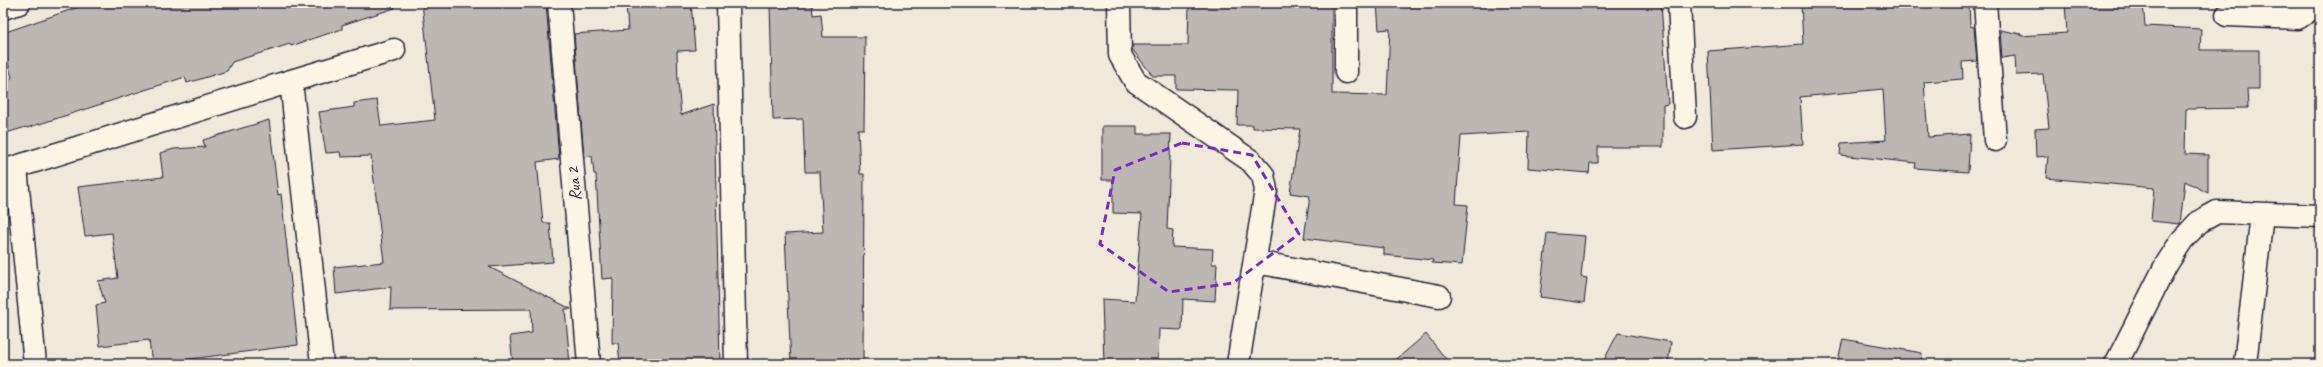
<svg xmlns="http://www.w3.org/2000/svg" width="2323" height="367" font-family="Caveat,sans-serif">
<rect width="100%" height="100%" fill="#efe8db"/>
<filter id="ink" filterUnits="userSpaceOnUse"><feTurbulence type="fractalNoise" baseFrequency=".025" numOctaves="2"/><feDisplacementMap in="SourceGraphic" scale="8" xChannelSelector="R" yChannelSelector="G"/><feConvolveMatrix kernelMatrix="1 2 1 2 8 2 1 2 1" color-interpolation-filters="sRGB"/></filter>
<g filter="url(#ink)">
<!-- building -->
<path fill="#bcb7b3" stroke="#22223b" d="M 90,3 L 394,3 L 395,8 L 342,25 L 342,29 L 291,46 L 290,44 L 232,62 L 227,71 L 187,83 L 185,77 L 27,128 L 26,127 L 3,134 L 3,81 L 12,78 L 3,45 L 3,33 Z
M 422,3 L 546,3 L 559,159 L 537,162 L 543,223 L 550,223 L 553,262 L 489,267 L 571,309 L 565,309 L 570,364 L 513,364 L 510,336 L 532,333 L 531,309 L 390,310 L 391,287 L 336,294 L 334,267 L 384,262 L 371,156 L 341,157 L 340,152 L 326,153 L 319,112 L 354,107 L 354,103 L 377,100 L 381,126 L 435,120 Z
M 626,3 L 691,3 L 695,50 L 677,51 L 678,82 L 681,115 L 714,104 L 720,364 L 620,364 L 618,343 L 612,343 L 613,278 L 602,279 L 596,174 L 594,174 L 592,156 L 584,157 L 574,34 L 628,30 Z
M 770,3 L 812,3 L 813,15 L 821,14 L 823,37 L 865,37 L 864,129 L 858,129 L 860,174 L 864,174 L 863,364 L 791,364 L 785,234 L 823,232 L 820,172 L 805,172 L 803,119 L 773,120 Z
M 1189,3 L 1332,3 L 1332,94 L 1387,95 L 1390,29 L 1379,30 L 1377,3 L 1661,3 L 1668,104 L 1663,105 L 1663,147 L 1598,147 L 1598,163 L 1590,163 L 1589,173 L 1528,168 L 1529,132 L 1461,136 L 1456,204 L 1468,205 L 1462,265 L 1432,263 L 1433,260 L 1384,255 L 1384,248 L 1304,238 L 1310,196 L 1290,193 L 1300,129 L 1253,128 L 1253,125 L 1237,125 L 1238,90 L 1176,89 L 1176,76 L 1153,76 L 1132,49 L 1132,45 L 1188,45 Z
M 1801,3 L 1969,3 L 1970,26 L 1974,27 L 1977,61 L 1962,62 L 1963,79 L 1924,82 L 1928,137 L 1970,134 L 1968,172 L 1915,168 L 1916,163 L 1840,155 L 1841,143 L 1886,140 L 1883,89 L 1800,97 L 1803,144 L 1713,150 L 1708,51 L 1803,44 Z
M 2065,3 L 2143,3 L 2145,26 L 2201,29 L 2200,50 L 2259,50 L 2259,89 L 2247,89 L 2248,108 L 2186,109 L 2185,154 L 2208,155 L 2208,193 L 2185,181 L 2180,224 L 2151,221 L 2154,188 L 2046,178 L 2048,156 L 2036,157 L 2035,129 L 2049,128 L 2043,74 L 2016,75 L 2015,56 L 2002,58 L 2000,30 L 2021,34 L 2021,36 L 2067,33 Z
M 269,120 L 278,195 L 281,194 L 298,345 L 183,360 L 184,364 L 152,364 L 149,340 L 100,346 L 96,305 L 105,303 L 98,281 L 118,278 L 112,233 L 85,236 L 78,187 L 163,177 L 160,153 L 174,149 L 205,147 L 203,140 Z
M 1102,126 L 1137,126 L 1137,134 L 1171,134 L 1167,229 L 1173,230 L 1172,247 L 1213,249 L 1212,264 L 1217,264 L 1215,301 L 1183,299 L 1182,330 L 1159,329 L 1158,364 L 1104,364 L 1102,299 L 1135,301 L 1142,214 L 1113,213 L 1113,180 L 1102,180 Z
M 1547,233 L 1585,236 L 1581,277 L 1587,278 L 1584,303 L 1540,297 Z
M 1618,333 L 1671,342 L 1668,364 L 1602,364 Z
M 1426,334 L 1450,364 L 1391,364 Z
M 1843,339 L 1922,353 L 1921,364 L 1837,364 Z"/>
<g fill="none" stroke-linecap="round" stroke-linejoin="round">
<defs>
<path id="minor" d="M 559,3 L 589,364
M 728,3 L 736,364
M 1119,3 L 1120,55 L 1135,81 L 1251,161 L 1263,175 L 1266,190 L 1238,364
M 1346,3 L 1346,72
M 1679,3 L 1685,117
M 1985,3 L 1995,140
M 3,8 L 19,3
M 2227,15 L 2298,18 L 2320,3
M 291,81 L 394,50
M 16,168 L 35,364
M 3,171 L 291,81 L 322,364
M 1256,262 L 1439,296
M 2116,364 L 2166,265 L 2182,240 L 2199,222 L 2217,212 L 2320,216
M 2245,364 L 2262,214"/>
</defs>
<!-- minor casing -->
<use href="#minor" stroke="#22223b" stroke-width="25"/>
<!-- minor -->
<use href="#minor" stroke="#fcf5e5" stroke-width="22"/>
</g>
</g>
<!-- marked area -->
<path fill="none" stroke="#7b2cbf" stroke-width="3" stroke-dasharray="8 5" stroke-linejoin="round" d="M 1182,143 L 1252,155 L 1299,234 L 1233,283 L 1169,292 L 1100,244 L 1115,170 Z"/>
<g text-anchor="middle" dominant-baseline="central" stroke-width="3" stroke-linejoin="round" paint-order="stroke">
<!-- street labels -->
<g font-size="17" fill="#22223b" stroke="#fcf5e5">
<text transform="translate(574 184) rotate(-95)">Rua 2</text>
</g>
</g>
<!-- margin -->
<rect width="2323" height="367" fill="none" stroke="#fcf5e5" stroke-width="16"/>
<rect x="8" y="8" width="2307" height="351" fill="none" stroke="#22223b" stroke-width="1.5" filter="url(#ink)"/>
</svg>
